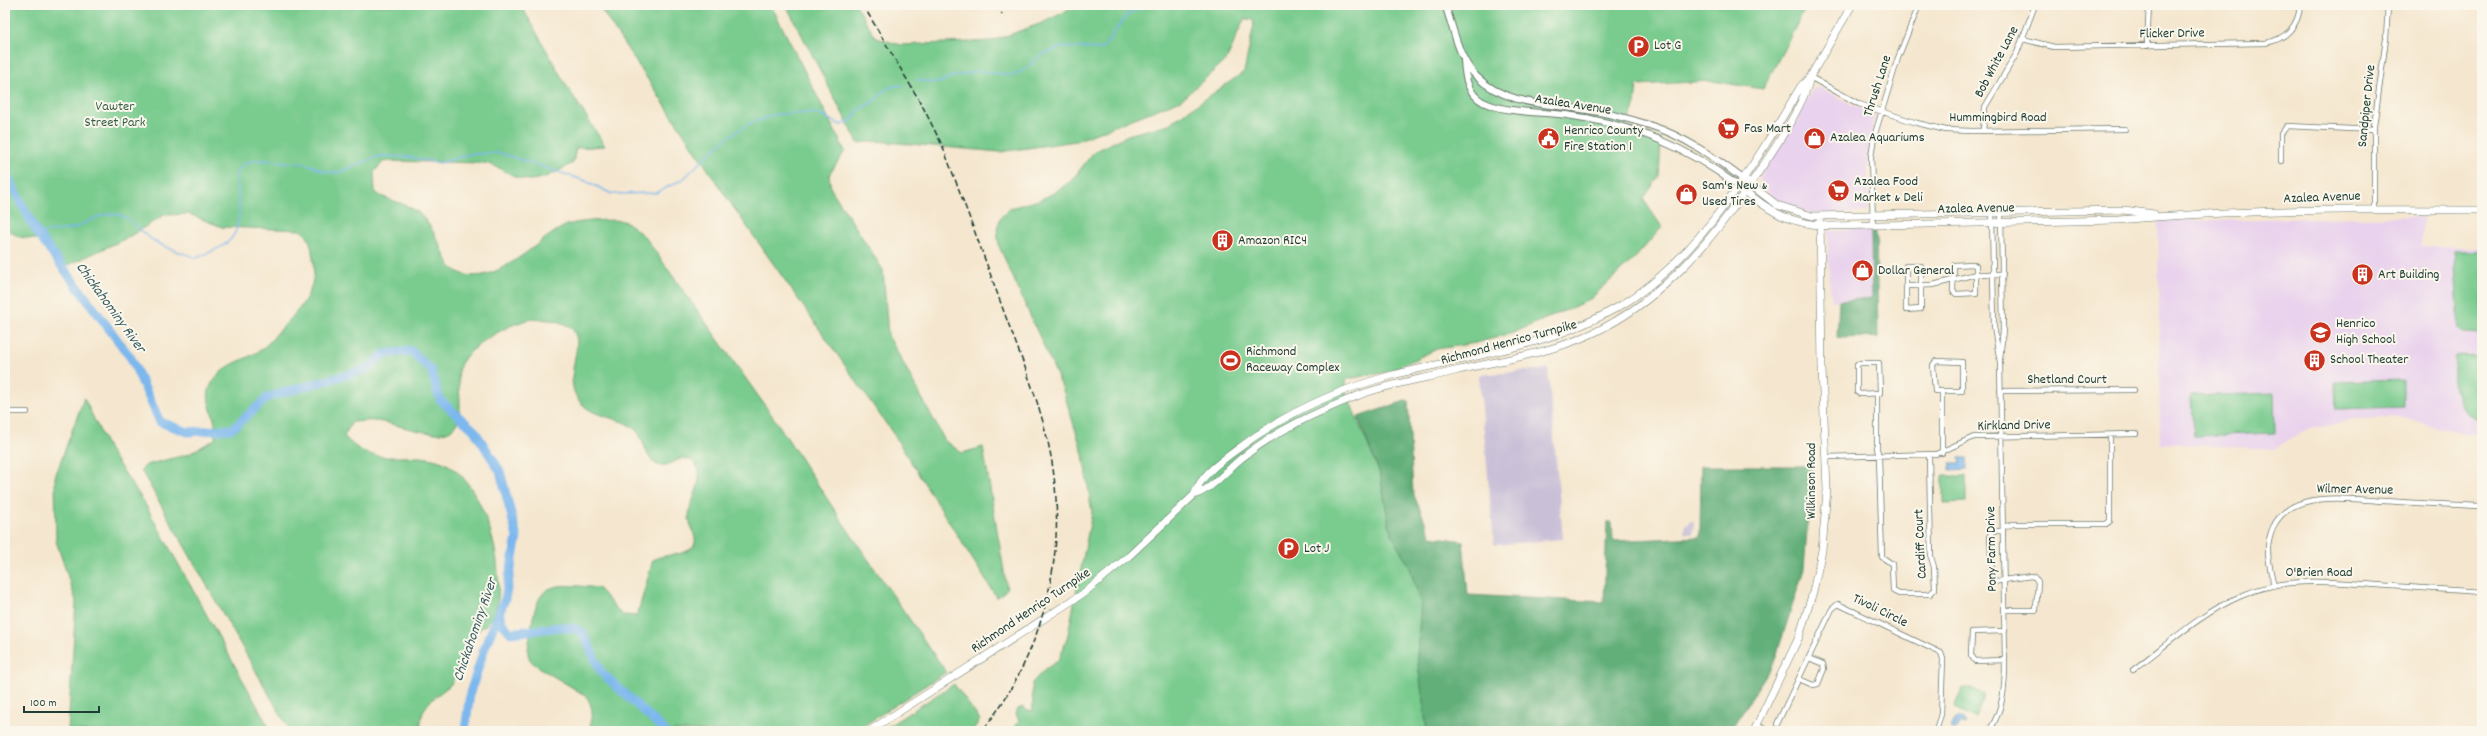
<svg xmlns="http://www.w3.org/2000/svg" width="2487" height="736" font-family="Dekko,sans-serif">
<rect width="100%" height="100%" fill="#fbf7ec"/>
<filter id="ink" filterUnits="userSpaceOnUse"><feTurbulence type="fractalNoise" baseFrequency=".025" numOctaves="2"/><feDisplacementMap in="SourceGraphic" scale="8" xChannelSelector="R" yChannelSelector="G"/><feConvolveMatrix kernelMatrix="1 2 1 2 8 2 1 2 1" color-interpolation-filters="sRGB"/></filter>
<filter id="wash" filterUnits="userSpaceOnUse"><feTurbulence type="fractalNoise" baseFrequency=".012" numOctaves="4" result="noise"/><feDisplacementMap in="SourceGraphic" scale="16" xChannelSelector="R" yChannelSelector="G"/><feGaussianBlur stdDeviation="0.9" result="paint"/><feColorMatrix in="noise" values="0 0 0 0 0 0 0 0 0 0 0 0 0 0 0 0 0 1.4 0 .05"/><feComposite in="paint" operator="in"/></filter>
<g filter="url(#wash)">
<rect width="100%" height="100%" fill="#f5e7cf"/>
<!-- built -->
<path fill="#e9d2ed" d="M 1819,87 L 1875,116 L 1868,154 L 1868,212 L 1814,214 L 1784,205 L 1761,187 L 1760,176 L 1798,119 L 1797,116 L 1812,90 Z
M 2423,216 L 2422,247 L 2482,247 L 2482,435 L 2469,434 L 2393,417 L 2353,420 L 2303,431 L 2274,449 L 2160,443 L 2158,221 Z
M 1871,228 L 1872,298 L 1832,301 L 1829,281 L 1828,231 Z"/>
<!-- industrial -->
<path fill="#c9bfd7" d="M 1548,369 L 1563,539 L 1494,545 L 1479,375 Z
M 1689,521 L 1694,521 L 1693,534 L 1684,533 L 1685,524 L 1688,524 Z"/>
<!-- green -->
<path fill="#79cb8e" stroke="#4c8461" d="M 5,5 L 521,5 L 566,85 L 605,146 L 576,148 L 573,163 C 556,172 536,186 516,177 C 506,172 496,165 484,163 L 384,161 L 374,172 L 375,192 C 385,200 399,201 411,208 C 431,218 440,247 450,266 C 486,299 535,240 565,226 C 575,221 612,219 623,221 C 630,223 639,233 645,237 L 776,421 L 843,523 L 946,672 L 855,731 L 588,731 C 593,720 594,710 588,699 C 582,691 543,672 532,662 C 525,655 529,645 530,636 C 537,583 547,582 598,588 L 622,615 L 637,616 L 653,560 C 663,553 684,557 693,547 C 700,539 688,526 689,516 C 689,501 710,473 692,461 C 679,452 668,471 656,464 C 644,457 645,439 636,430 C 621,416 595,419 581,403 C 551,370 614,321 535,319 C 516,319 463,348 459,369 C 456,385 468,421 449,431 C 432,439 393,422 375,421 C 367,420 359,422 352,422 L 344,436 C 374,470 400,450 437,460 C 475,470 497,538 498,574 C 499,589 500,611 488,623 C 482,629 473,632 469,638 C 461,652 460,671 451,684 C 449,687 443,690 440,693 C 423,707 422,710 420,731 L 290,731 L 141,470 L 146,465 L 189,454 L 215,439 C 215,434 216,428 215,424 C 213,412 204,398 211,385 C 224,362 244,362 262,349 C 269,344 275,335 281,329 C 301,308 318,290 313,258 C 311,246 311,237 300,230 L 222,227 L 189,214 L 164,215 L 127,238 L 64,267 L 43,240 L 19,237 L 5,228 Z
M 598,5 L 771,5 L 845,151 L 829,175 L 831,189 L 883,270 L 888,335 L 945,441 L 962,453 L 983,447 L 1007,589 L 997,598 L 894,435 L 729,201 Z
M 786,5 L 856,5 L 876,38 L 901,45 L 992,41 L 1042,23 L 1079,5 L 1807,5 L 1763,89 L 1712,81 L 1637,85 L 1635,104 L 1626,127 L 1661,139 L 1659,177 L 1643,199 L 1662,227 L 1635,258 L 1589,300 L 1513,333 L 1476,343 L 1437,349 L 1387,372 L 1347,379 L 1345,390 L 1380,474 L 1390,530 L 1410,568 L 1421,604 L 1417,656 L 1427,731 L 1011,731 L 1019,721 L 1016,714 L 1018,709 L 1023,707 L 1028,711 L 1033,711 L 1032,683 L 1044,670 L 1059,660 L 1067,639 L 1092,513 L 1083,454 L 1062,387 L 999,246 L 997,228 L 1001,217 L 1010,208 L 1039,200 L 1054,193 L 1071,181 L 1094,152 L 1128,135 L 1169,124 L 1244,72 L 1254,24 L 1252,19 L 1244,19 L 1227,59 L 1181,100 L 1076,141 L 1000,152 L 876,141 L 858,143 Z
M 2454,251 L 2482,251 L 2482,334 L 2463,333 L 2459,328 Z
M 2455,356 L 2482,357 L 2482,423 C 2453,403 2452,389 2455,356 Z
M 2404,380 L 2404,407 L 2336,409 L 2335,382 Z
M 2274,393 L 2275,433 L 2193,436 L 2191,396 Z
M 84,398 L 109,450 L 144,502 L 271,731 L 68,731 L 76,601 L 56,541 L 55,477 Z
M 1943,476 L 1966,476 L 1966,502 L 1943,503 Z
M 954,684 L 980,720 L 972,731 L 881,731 Z
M 1962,688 L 1971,688 L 1985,695 L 1975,718 L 1954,708 Z"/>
<!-- forest -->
<path fill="#62af79" stroke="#407656" d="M 1871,231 L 1876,231 L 1878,337 L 1837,338 L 1839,301 L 1872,298 Z
M 1408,400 L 1413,493 L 1431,536 L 1463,541 L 1468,595 L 1604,602 L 1607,522 L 1612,522 L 1613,541 L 1700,537 L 1701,466 L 1812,466 L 1804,569 L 1775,660 L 1731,731 L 1427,731 L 1417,656 L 1421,604 L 1410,568 L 1390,530 L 1380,474 L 1358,417 Z"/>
<!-- water -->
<path fill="#7cb7ed" stroke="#4e7a90" d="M 1959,458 L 1967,458 L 1967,469 L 1950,470 L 1950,463 L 1960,463 Z
M 1961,716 L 1966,723 L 1963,724 L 1962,721 L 1954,731 L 1950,728 L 1954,720 Z"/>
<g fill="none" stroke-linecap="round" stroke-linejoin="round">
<!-- stream -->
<path stroke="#7cb7ed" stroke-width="1.5" d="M 917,80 L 938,83 L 951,77 L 978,71 L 1010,75 L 1018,74 L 1040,56 L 1062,47 L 1102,49 C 1111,40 1122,17 1130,13 C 1136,9 1144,8 1151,5
M 37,233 C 49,231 62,231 74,228 C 88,223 99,213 114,214 C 130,215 141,233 154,241 C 167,249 183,253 197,258 C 207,253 220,249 228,242 C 246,227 237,192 236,173 L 246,162 L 263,160 L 308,164 L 323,171 L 337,173 L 379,156 L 409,157 L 440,163 L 470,154 L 500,153 L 586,181 L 612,194 L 656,193 L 683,179 L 723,141 L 748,124 L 777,114 L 816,113 L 841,125 L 851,121 L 858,110 L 871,103 L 889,87 L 903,85"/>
<!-- river -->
<path stroke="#7cb7ed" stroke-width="9" d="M 5,172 L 37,233 L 131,358 L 160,422 L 188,432 L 232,429 L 268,397 L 367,369 L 384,354 L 411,351 L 431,370 L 440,400 L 474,430 L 500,471 L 517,537 L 505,599 L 485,647 L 470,693 L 465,731
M 499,613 L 502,623 L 511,633 L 560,627 L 576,629 L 583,633 L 601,672 L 665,731"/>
</g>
</g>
<g filter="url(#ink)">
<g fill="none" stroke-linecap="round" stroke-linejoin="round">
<defs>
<path id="minor" d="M 2023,39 L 2054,47 L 2265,43 C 2285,40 2299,26 2300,5
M 2147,46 L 2149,5
M 1810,77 L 1859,104 L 1917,123 L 1946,130 L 1972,131 L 2125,129
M 1983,131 L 1985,107 L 2017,53 L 2035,5
M 2281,161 L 2281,134 L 2287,126 L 2374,130
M 2374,210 L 2374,126 L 2386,39 L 2388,5
M 1873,225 L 1871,156 L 1874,137 L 1898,58 L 1919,5
M 1973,264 L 1976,266 L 1976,293 L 1956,294 L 1953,291 L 1954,265 Z
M 1906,266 L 1921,266 L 1921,309 L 1906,310 Z
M 1906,286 L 1933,285 L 1976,274 L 2003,274
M 2000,359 L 2003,330 L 2001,213
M 1936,361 L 1962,362 L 1962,391 L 1935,391 L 1933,365 Z
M 1860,363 L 1879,363 L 1880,393 L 1860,394 L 1857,392 L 1857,365 Z
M 2000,391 L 2134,390
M 1877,394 L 1877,449 L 1879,456 L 1882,557 L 1892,564 L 1893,591 L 1899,594 L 1930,594 L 1935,589 L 1934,567 L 1931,557 L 1929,455
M 5,412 L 27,412
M 1942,453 L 1942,392
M 1825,457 L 1936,454 L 1974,437 L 2136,434
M 2003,527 L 2013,524 L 2106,524 L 2110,521 L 2110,435
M 2003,531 L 1993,531 L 1990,535 L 1992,579 L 1997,581 L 2031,576 L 2035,577 L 2038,582 L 2036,610 L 2005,610
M 2274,586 C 2271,573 2267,559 2268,546 C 2275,486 2342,499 2384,501 C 2417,503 2449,505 2482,506
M 2005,631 L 1972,632 L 1971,655 L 1975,661 L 2005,660
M 2133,670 C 2168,644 2201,613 2241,596 C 2284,576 2330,582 2376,585 C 2411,587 2447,590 2482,592
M 1799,679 L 1813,685 L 1818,684 L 1824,669 L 1823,664 L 1809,658
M 1777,724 L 1832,609 L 1838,604 L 1941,653 L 1943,659 L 1941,714 L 1936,731
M 1757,725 L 1769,731
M 1989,731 C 2004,709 2005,685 2005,660 L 2000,362 L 1994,327 L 1992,213"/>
<path id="tertiary" d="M 1445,5 C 1454,29 1458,58 1476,76 C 1504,104 1545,104 1581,109 C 1603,112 1627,118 1649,125 C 1684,136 1714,157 1743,179
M 1464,60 C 1465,77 1467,93 1483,102 C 1505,113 1542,112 1567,115 C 1631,124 1686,146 1738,186"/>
<path id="secondary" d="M 1747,182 L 1777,205 L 1812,216 L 2124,210 L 2154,214
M 1742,189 C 1774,214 1788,223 1829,226 L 2118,220 C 2239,209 2361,209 2482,210
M 1194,495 C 1201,475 1219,463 1235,451 C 1282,415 1335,390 1393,375 C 1470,355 1550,347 1620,306 C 1698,260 1756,162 1801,86 L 1810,77
M 869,731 L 1084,593 L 1128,557 L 1194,495 C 1214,488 1227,469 1243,457 C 1277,430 1317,412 1357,396 C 1386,384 1424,379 1455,371 C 1505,359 1560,352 1605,327 C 1665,295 1711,241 1749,186 C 1767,160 1804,107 1810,77 L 1852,5
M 1754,731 L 1799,637 L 1813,592 L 1822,550 L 1827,490 L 1822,369 L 1820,217"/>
</defs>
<!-- minor casing -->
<use href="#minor" stroke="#6a786a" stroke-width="6"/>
<!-- tertiary casing -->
<use href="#tertiary" stroke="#6a786a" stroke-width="8"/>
<!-- secondary casing -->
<use href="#secondary" stroke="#6a786a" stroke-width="8"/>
<!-- minor -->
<use href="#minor" stroke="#fff" stroke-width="4.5"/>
<!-- tertiary -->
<use href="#tertiary" stroke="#fff" stroke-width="6"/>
<!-- secondary -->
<use href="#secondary" stroke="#fff" stroke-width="7"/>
<!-- rail -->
<path stroke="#1f3d34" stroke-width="1.5" stroke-dasharray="6 3" stroke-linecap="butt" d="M 863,5 L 922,105 L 942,145 C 963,200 984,256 1004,312 C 1020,355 1038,397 1048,442 C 1071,543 1047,650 982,731
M 997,5 L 1002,14"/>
</g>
</g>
<!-- icons -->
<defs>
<symbol id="parking-disc" viewBox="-11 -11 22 22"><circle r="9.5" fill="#c8321e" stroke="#fbf7ec"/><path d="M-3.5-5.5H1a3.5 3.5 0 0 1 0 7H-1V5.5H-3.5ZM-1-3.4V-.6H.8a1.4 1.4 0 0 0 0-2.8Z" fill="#fff"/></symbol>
<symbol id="supermarket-disc" viewBox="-11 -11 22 22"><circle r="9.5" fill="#c8321e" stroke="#fbf7ec"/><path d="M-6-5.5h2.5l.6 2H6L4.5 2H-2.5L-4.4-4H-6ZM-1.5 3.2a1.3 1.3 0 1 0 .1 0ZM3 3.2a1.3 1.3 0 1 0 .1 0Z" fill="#fff"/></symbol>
<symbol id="shop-disc" viewBox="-11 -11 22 22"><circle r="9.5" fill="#c8321e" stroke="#fbf7ec"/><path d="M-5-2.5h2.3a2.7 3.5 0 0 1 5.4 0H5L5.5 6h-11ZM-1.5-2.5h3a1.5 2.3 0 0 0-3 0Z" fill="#fff"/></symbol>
<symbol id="civic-disc" viewBox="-11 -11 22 22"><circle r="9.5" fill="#c8321e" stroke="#fbf7ec"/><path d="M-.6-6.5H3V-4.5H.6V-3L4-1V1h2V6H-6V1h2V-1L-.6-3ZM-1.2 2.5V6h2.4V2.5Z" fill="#fff"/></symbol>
<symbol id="building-disc" viewBox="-11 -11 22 22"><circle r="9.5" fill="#c8321e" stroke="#fbf7ec"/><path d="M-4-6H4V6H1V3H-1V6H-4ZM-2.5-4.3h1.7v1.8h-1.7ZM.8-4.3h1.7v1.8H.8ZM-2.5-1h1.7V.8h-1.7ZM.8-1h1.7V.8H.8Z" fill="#fff"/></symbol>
<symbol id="school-disc" viewBox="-11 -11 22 22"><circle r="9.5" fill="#c8321e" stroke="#fbf7ec"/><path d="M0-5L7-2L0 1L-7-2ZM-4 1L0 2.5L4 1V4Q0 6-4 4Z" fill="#fff"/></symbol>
<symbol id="stadium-disc" viewBox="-11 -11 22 22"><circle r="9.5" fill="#c8321e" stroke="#fbf7ec"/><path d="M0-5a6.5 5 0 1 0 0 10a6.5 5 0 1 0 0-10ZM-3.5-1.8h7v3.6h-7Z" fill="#fff"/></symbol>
</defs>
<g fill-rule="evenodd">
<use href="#parking-disc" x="1626" y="34" width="25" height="25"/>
<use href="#supermarket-disc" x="1716" y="116" width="25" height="25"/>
<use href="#shop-disc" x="1802" y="126" width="25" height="25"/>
<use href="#civic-disc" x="1536" y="126" width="25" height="25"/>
<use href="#supermarket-disc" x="1826" y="178" width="25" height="25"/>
<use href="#shop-disc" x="1674" y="182" width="25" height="25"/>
<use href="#building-disc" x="1210" y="228" width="25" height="25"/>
<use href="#shop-disc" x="1850" y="258" width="25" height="25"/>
<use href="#building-disc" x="2350" y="262" width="25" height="25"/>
<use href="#school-disc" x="2308" y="320" width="25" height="25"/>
<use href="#stadium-disc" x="1218" y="348" width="25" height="25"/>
<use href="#building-disc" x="2302" y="348" width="25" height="25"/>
<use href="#parking-disc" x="1276" y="536" width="25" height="25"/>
</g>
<g text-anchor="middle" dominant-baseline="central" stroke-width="4" stroke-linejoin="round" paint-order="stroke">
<!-- street labels -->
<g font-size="14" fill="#1f3d34" stroke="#fbf7ec">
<text transform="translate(2172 34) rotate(-1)">Flicker Drive</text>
<text transform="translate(1997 62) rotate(-62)">Bob White Lane</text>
<text transform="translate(1878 86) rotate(-72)">Thrush Lane</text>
<text transform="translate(1573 105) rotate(9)">Azalea Avenue</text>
<text transform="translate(2367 106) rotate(-84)">Sandpiper Drive</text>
<text x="1998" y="118">Hummingbird Road</text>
<text transform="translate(2322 198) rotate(-2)">Azalea Avenue</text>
<text transform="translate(1976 209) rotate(-1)">Azalea Avenue</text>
<text transform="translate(1509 343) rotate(-15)">Richmond Henrico Turnpike</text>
<text x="2067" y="380">Shetland Court</text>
<text transform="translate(2014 426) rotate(-1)">Kirkland Drive</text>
<text transform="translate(1812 481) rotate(-90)">Wilkinson Road</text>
<text transform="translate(2355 490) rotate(1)">Wilmer Avenue</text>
<text transform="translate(1921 544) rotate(-93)">Cardiff Court</text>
<text transform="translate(1992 549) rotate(-91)">Pony Farm Drive</text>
<text x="2319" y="573">O'Brien Road</text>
<text transform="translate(1031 611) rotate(-34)">Richmond Henrico Turnpike</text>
<text transform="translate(1880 611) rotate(26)">Tivoli Circle</text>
</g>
<!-- poi labels -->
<g font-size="14" fill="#1f3d34" stroke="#fbf7ec" text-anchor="start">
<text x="1654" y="46">Lot G</text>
<text x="1744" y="129">Fas Mart</text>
<text x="1564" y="131">Henrico County<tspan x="1564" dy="16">Fire Station 1</tspan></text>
<text x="1830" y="138">Azalea Aquariums</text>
<text x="1854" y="182">Azalea Food<tspan x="1854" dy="16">Market &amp; Deli</tspan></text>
<text x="1702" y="186">Sam's New &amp;<tspan x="1702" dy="16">Used Tires</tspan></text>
<text x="1238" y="241">Amazon RIC4</text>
<text x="1878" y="271">Dollar General</text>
<text x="2378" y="275">Art Building</text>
<text x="2336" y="324">Henrico<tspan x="2336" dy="16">High School</tspan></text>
<text x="1246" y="352">Richmond<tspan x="1246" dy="16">Raceway Complex</tspan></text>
<text x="2330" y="360">School Theater</text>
<text x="1304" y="549">Lot J</text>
</g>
<!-- park labels -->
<g font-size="14" fill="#36604a" stroke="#fbf7ec">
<text x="115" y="107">Vawter<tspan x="115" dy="16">Street Park</tspan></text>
</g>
<!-- water labels -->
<g font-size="15" font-style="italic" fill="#365c62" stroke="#fbf7ec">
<text transform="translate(110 308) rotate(54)">Chickahominy River</text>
<text transform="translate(476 630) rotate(-71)">Chickahominy River</text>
</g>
</g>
<!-- margin -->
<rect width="2487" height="736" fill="none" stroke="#fbf7ec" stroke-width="20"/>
<!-- scale -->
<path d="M24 706v6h75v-6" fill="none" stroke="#1f3d34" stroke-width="2"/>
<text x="30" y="706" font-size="12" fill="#1f3d34" stroke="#fbf7ec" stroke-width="3" paint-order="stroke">100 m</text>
</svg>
